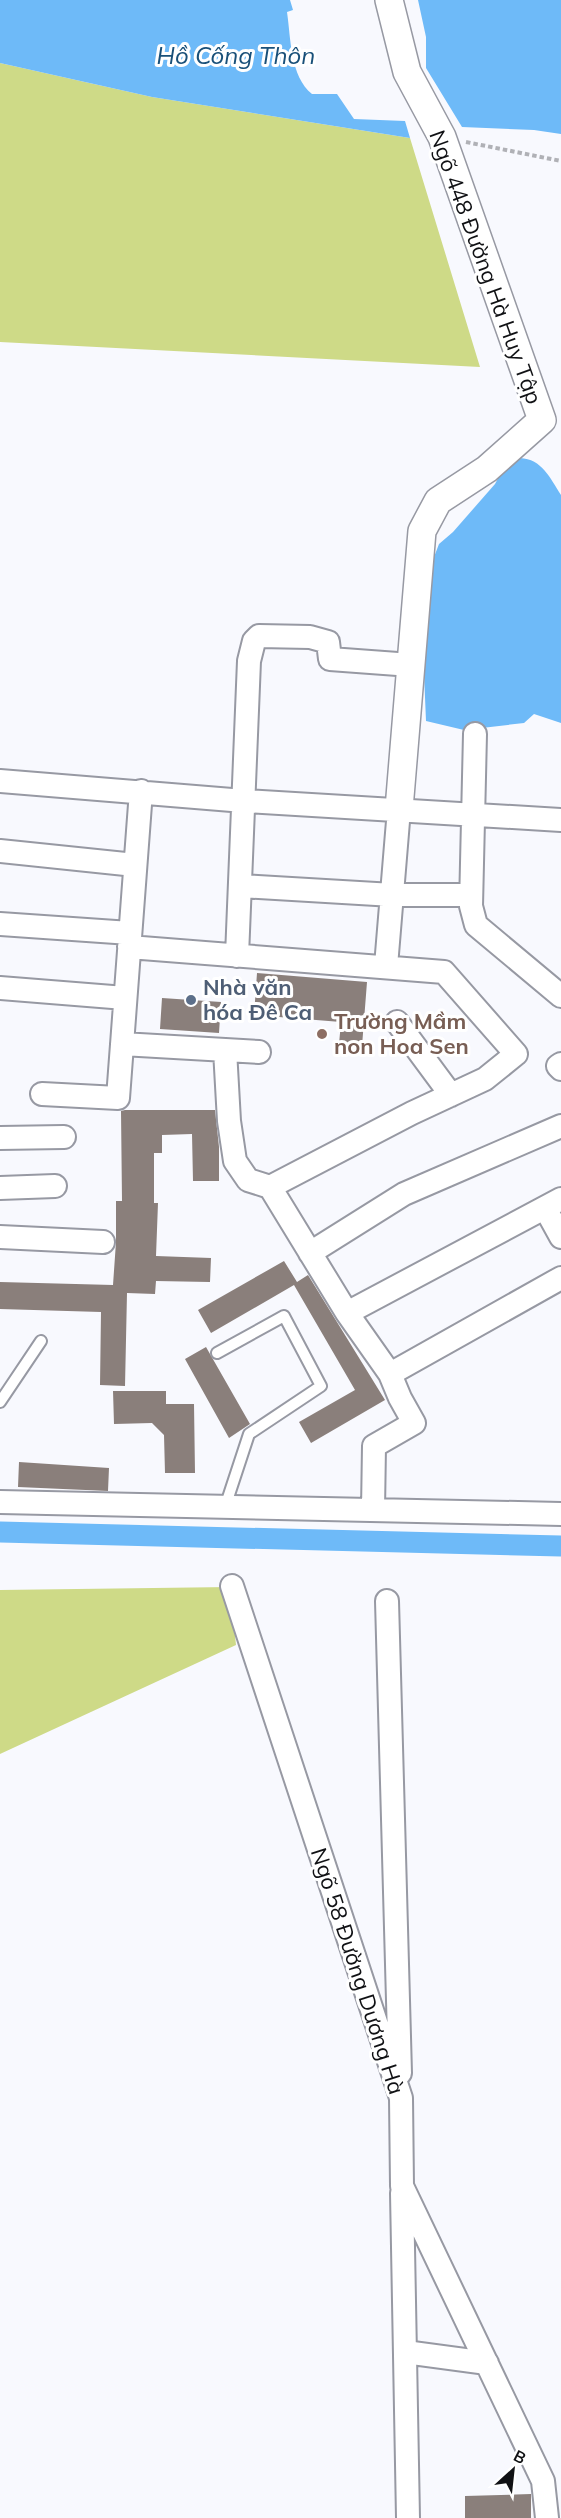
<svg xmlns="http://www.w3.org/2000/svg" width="561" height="2518" font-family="Mulish,sans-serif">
<rect width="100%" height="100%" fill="#f8f9fe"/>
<!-- green -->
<path fill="#ceda87" d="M 0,63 L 152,97 L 410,138 L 480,367 L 0,342 Z
M 230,1587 L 236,1645 L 0,1754 L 0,1590 Z"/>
<!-- water -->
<path fill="#6ebaf8" d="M 0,0 L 290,0 L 293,10 L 287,12 C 291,39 290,76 312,94 L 337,94 L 354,119 L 405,121 L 410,138 L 152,97 L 0,63 Z
M 418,0 L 561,0 L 561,134 L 534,130 L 462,127 L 426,68 L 426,37 Z
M 520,458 C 542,459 550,478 561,495 L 561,723 L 534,714 L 524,723 L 464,730 L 426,721 L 424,673 L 429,570 L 439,544 L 453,532 L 495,484 L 502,471 Z"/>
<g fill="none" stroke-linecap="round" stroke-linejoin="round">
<!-- canal -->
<path stroke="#6ebaf8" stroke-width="21" d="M 0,1532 L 561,1546"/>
</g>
<!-- building -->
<path fill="#8a7f7b" d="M 257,973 L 367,982 L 362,1046 L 339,1044 L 341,1022 L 254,1015 Z
M 162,998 L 221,1002 L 219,1033 L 160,1029 Z
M 125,1110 L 215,1110 L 219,1147 L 219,1181 L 193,1181 L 192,1134 L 162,1135 L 162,1153 L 154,1153 L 154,1203 L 158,1203 L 156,1256 L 211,1258 L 210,1282 L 156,1281 L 155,1294 L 127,1293 L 125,1386 L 100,1385 L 101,1312 L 0,1309 L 0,1282 L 113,1285 L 116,1242 L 116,1201 L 122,1201 L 121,1111 Z
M 284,1261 L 297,1282 L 308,1275 L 385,1400 L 311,1443 L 299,1422 L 355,1390 L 294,1285 L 211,1333 L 198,1310 Z
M 206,1347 L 250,1424 L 229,1438 L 185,1359 Z
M 113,1391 L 166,1391 L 166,1404 L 194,1404 L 195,1473 L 165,1473 L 164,1435 L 152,1423 L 114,1424 Z
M 19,1462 L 109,1468 L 108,1491 L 18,1487 Z
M 531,2494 L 531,2518 L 465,2518 L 465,2496 Z"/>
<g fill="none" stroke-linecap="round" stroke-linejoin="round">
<defs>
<path id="service" d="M 217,1353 L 284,1316 L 321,1386 L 249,1434 L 225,1507
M 0,1402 L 41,1341"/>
<path id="minor" d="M 475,734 L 471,906 L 476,925 L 561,996
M 0,781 L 244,801 L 561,820
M 0,851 L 135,865
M 241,886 L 393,895 L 471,895
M 0,924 L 130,933
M 129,947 L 444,972 L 516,1054 L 485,1079 L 412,1113 L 270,1187
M 237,956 L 249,661 L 254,641 L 259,636 L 310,637 L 328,642 L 330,659 L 411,665
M 386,966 L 399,809
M 0,988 L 125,998
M 397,1022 L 451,1095
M 122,1044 L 259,1052
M 225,1050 L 229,1121 L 235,1161 L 248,1180 L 270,1187 L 347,1313 L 390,1374 L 400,1398 L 414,1423 L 374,1446 L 373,1510
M 561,1064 L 558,1066 L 561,1069
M 42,1094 L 118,1098 L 141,791
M 0,1138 L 64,1137
M 0,1188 L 55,1186
M 545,1208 L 561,1237
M 0,1237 L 103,1242
M 310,1253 L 404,1194 L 561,1126
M 347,1313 L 561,1199
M 390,1374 L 561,1278
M 0,1502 L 561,1514
M 232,1586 L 401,2098 L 402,2186 L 543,2481 L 547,2518
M 387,1601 L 400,2073
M 402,2193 L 408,2518
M 405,2352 L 487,2363"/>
<path id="tertiary" d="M 389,0 L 407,72 L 442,137 L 542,420 L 487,469 L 438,501 L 422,531 L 399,809"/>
</defs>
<!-- service casing -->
<use href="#service" stroke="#9799a3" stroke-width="14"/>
<!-- minor casing -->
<use href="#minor" stroke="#9799a3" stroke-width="26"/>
<!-- tertiary casing -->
<use href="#tertiary" stroke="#9799a3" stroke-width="30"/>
<!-- path -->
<path stroke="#b0b1b6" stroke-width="4" stroke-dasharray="4.5 3" stroke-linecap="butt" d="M 466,142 L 561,161"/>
<!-- service -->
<use href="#service" stroke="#fff" stroke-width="10"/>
<!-- minor -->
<use href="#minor" stroke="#fff" stroke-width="22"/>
<!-- tertiary -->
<use href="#tertiary" stroke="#fff" stroke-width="27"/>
</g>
<!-- markers -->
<circle fill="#5c6f8a" stroke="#fff" stroke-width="2" cx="191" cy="1000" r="6"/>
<circle fill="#8d6e63" stroke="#fff" stroke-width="2" cx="322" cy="1034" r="6"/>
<g text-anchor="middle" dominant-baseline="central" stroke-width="6" stroke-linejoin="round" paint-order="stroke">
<!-- street labels -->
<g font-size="22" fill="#101114" stroke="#fff">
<text transform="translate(486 267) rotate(70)">Ngõ 448 Đường Hà Huy Tập</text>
<text transform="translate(358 1971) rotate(72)">Ngõ 58 Đường Dương Hà</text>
</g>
<!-- service labels -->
<g font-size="22" font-weight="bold" fill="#4e5e75" stroke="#fff" text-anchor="start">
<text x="203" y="987">Nhà văn<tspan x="203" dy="25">hóa Đê Ca</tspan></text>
</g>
<!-- education labels -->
<g font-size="22" font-weight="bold" fill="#785e54" stroke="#fff" text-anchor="start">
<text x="334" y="1021">Trường Mầm<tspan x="334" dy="25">non Hoa Sen</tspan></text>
</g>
<!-- water labels -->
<g font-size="24" font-style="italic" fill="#195079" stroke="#fff">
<text x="236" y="55">Hồ Cống Thôn</text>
</g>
</g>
<!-- north arrow -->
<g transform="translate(513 2470) rotate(27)" stroke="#ffffff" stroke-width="4.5" paint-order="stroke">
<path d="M0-4.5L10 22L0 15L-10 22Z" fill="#101114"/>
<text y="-9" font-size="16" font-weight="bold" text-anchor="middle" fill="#101114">B</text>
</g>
</svg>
